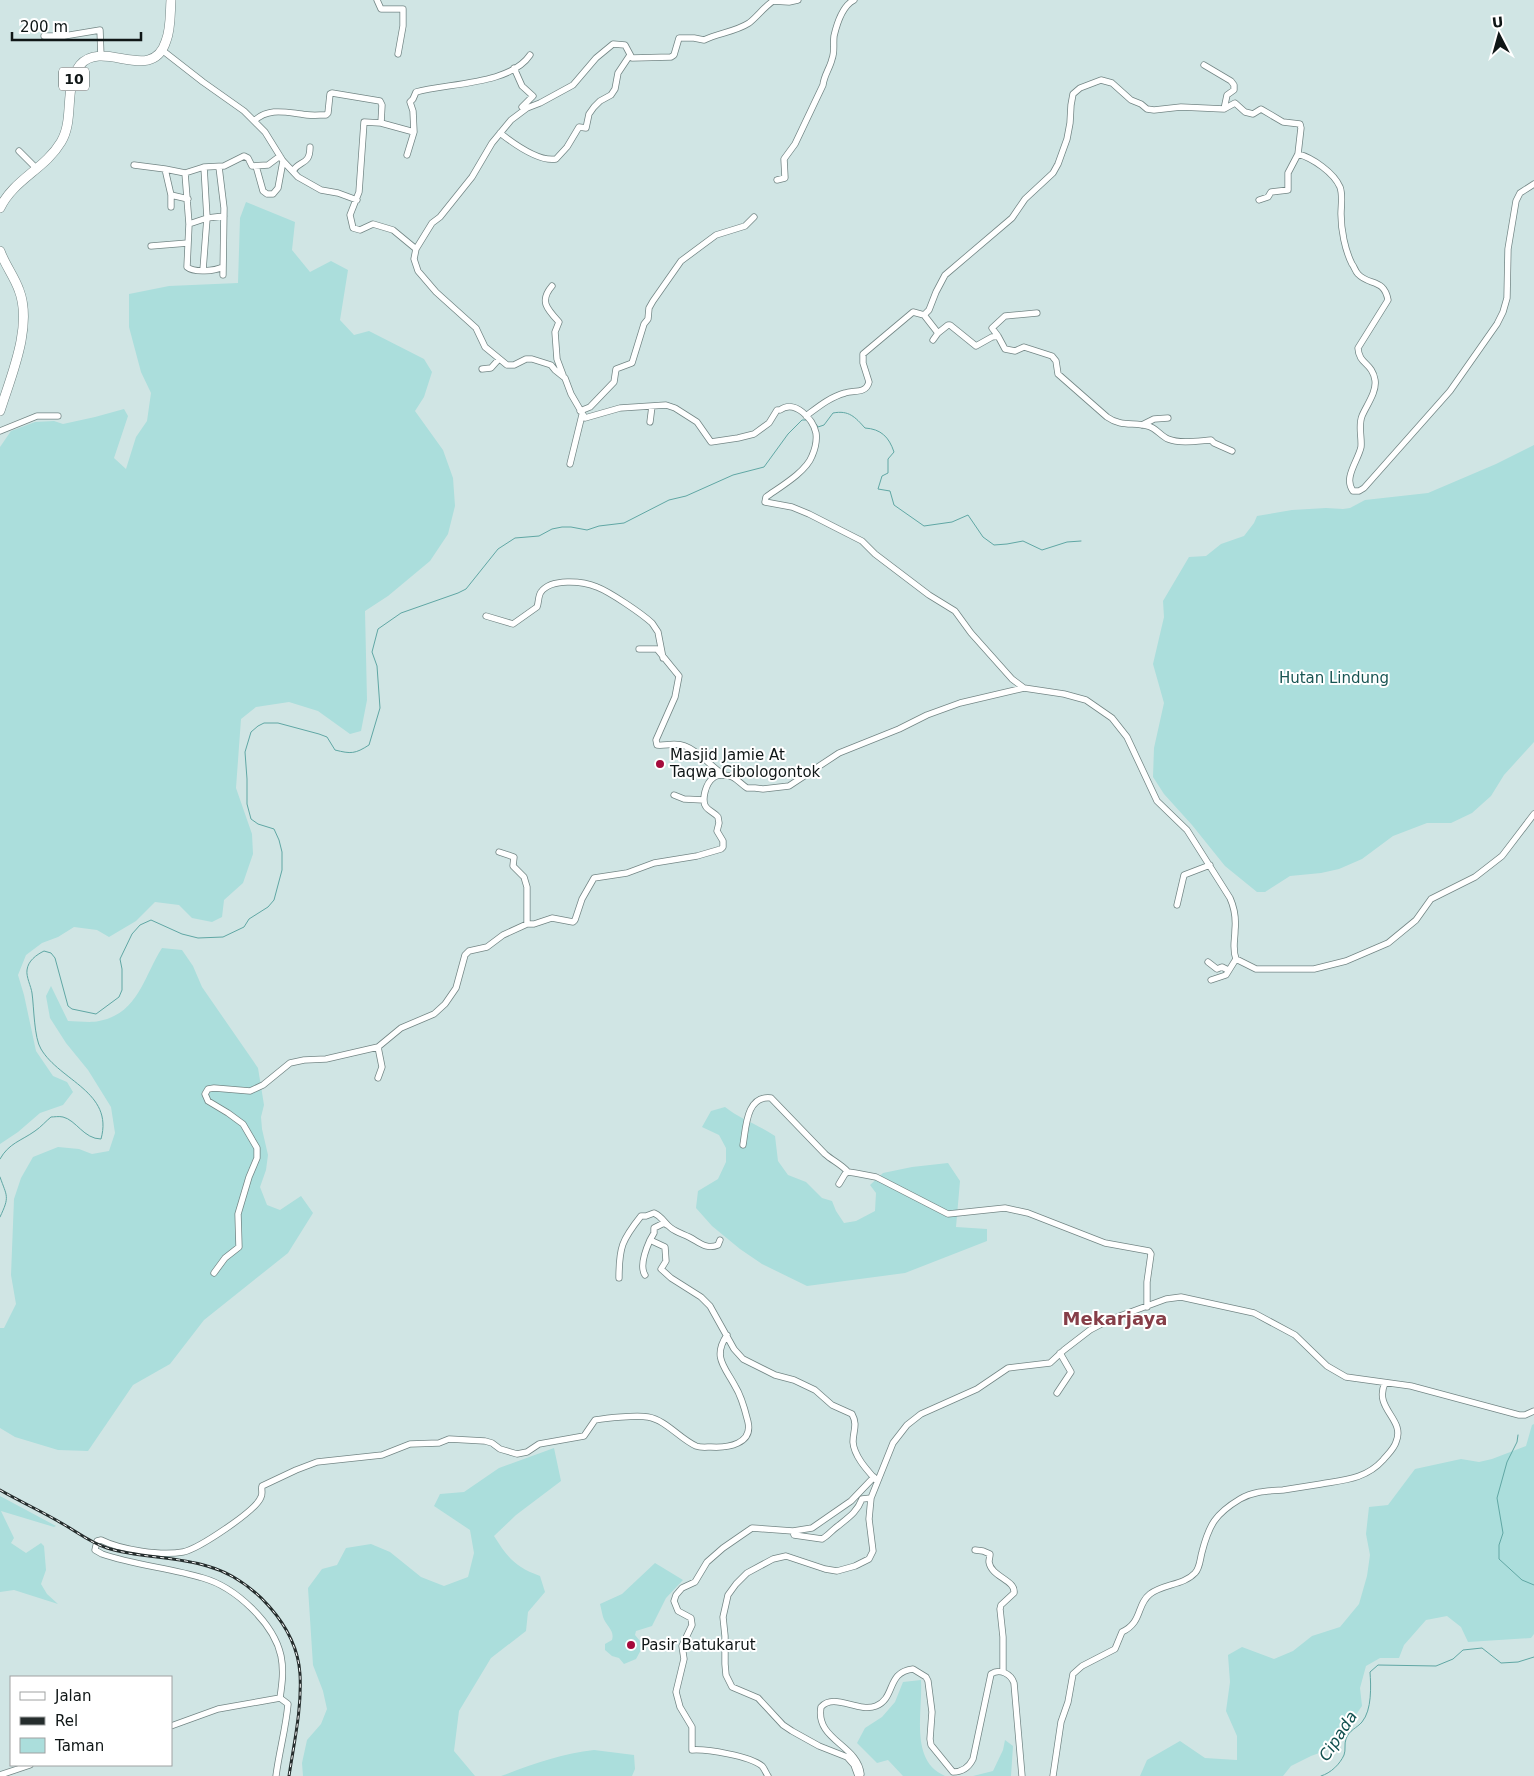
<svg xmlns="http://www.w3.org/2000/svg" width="1534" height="1776" font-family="'DejaVu Sans',sans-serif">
<rect width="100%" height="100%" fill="#d0e5e4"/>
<!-- green -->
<path fill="#abdedc" d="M 246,202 L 295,222 L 292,250 L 310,272 L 331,261 L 348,270 L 340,320 L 354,335 L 369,331 L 424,359 L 432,372 L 424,397 L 415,411 L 443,450 L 453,478 L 455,506 L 448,534 L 430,561 L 388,596 L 365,611 L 367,700 L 361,731 L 350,734 L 318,711 L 289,702 L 256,707 L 241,719 L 236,788 L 252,834 L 253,854 L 243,883 L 224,900 L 222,917 L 212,922 L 192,918 L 179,905 L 155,902 L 136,921 L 109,937 L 97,930 L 74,927 L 58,937 L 42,943 L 26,955 L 18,975 L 24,995 L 36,1051 L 53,1076 L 67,1082 L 73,1092 L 63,1105 L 40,1113 L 18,1132 L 0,1144 L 0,447 L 11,431 L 35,422 L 54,421 L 63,424 L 95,417 L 124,409 L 128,416 L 114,458 L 126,469 L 136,437 L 147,421 L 151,393 L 141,372 L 129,327 L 129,294 L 169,286 L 238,283 L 240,218 Z
M 1534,445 L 1534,742 L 1504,775 L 1491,796 L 1472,813 L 1451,823 L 1427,823 L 1393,836 L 1362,859 L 1339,869 L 1321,873 L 1290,876 L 1265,892 L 1257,892 L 1225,866 L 1192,825 L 1164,794 L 1153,777 L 1154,748 L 1164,703 L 1153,664 L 1164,617 L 1163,601 L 1189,557 L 1206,556 L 1221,544 L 1244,536 L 1254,523 L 1257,516 L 1292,510 L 1326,508 L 1343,509 L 1350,508 L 1365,500 L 1428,493 L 1496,464 Z
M 162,948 L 182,950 L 193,966 L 202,987 L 258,1068 L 264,1105 L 261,1117 L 262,1129 L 268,1155 L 266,1170 L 260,1187 L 267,1205 L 280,1210 L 301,1196 L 313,1213 L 288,1253 L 204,1320 L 170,1364 L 133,1385 L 88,1451 L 58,1450 L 15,1437 L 0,1428 L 0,1328 L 4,1328 L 16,1304 L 11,1275 L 14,1199 L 21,1178 L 33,1157 L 58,1147 L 79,1149 L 92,1154 L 109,1151 L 115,1133 L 111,1107 L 88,1070 L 66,1043 L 50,1018 L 46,996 L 51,986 L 68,1021 C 78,1021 90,1023 99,1021 C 138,1014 144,976 162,948 Z
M 725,1107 C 740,1119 759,1125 775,1136 L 778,1161 L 788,1175 L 806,1182 L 822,1198 L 832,1201 L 836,1211 L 844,1223 L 856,1221 L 875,1211 L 876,1193 L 870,1185 L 883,1173 L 912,1167 L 948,1163 L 960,1181 L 956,1227 L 987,1229 L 987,1241 L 905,1273 L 807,1286 L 762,1264 L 740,1249 L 712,1226 L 696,1208 L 698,1191 L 718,1179 L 726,1162 L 726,1148 L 719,1135 L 702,1127 L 711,1111 Z
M 1534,1424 L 1534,1634 L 1531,1638 L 1468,1642 L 1461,1627 L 1447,1616 L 1426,1620 L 1404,1645 L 1399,1658 L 1380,1658 L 1366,1666 L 1360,1688 L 1362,1706 L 1333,1748 L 1311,1756 L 1291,1766 L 1283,1776 L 1140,1776 L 1147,1760 L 1180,1741 L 1205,1758 L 1237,1760 L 1237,1736 L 1226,1711 L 1230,1682 L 1228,1655 L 1242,1647 L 1274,1659 L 1293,1651 L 1312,1636 L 1340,1627 L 1359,1604 L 1367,1576 L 1370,1555 L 1366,1534 L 1369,1507 L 1388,1505 L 1415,1469 L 1461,1459 L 1479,1462 L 1492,1459 L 1526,1446 L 1532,1425 Z
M 554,1448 L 561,1481 L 516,1515 L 494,1536 C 508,1558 515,1567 540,1576 L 545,1592 L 528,1612 L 526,1631 L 491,1658 L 459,1711 L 454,1751 L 475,1776 L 303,1776 L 302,1763 L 307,1740 L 321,1724 L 327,1709 L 323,1691 L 313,1665 L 308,1588 L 322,1569 L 337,1565 L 346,1548 L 371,1544 L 390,1552 L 421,1577 L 444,1586 L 468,1577 L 474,1553 L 470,1530 L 434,1506 L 440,1494 L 464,1492 L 499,1468 Z
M 0,1496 L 56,1526 L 54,1527 L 1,1511 L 14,1538 L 11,1543 L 26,1553 L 41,1543 L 44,1546 L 46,1570 L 41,1584 L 47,1594 L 58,1604 L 14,1590 L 0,1592 Z
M 655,1563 L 683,1580 L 666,1598 L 652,1626 L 636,1631 L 635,1635 L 640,1641 L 642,1648 L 636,1659 L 624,1664 L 619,1658 L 612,1656 L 605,1650 L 605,1644 L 612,1640 C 615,1630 606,1626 603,1617 C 602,1613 601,1608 600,1604 L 622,1594 Z
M 921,1680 C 923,1711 909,1761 945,1776 L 903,1776 L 888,1760 L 877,1763 L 857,1743 L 865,1728 L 882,1717 L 895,1702 L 903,1682 Z
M 1005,1740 L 1013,1746 L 1011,1776 L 973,1776 L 993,1771 L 1003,1750 Z
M 594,1750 L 634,1755 L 635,1769 L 632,1776 L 501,1776 C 531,1765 562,1753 594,1750 Z"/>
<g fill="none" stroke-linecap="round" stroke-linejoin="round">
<!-- stream -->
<path stroke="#60a7a4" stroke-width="1" d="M 816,424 L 818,427 L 824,425 L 833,413 C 849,410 855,417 865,428 C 881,429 889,437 894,452 L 888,459 L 888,473 L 882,476 L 878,489 L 890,491 L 894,505 L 924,526 L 952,522 L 968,515 L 983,537 L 994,545 L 1007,544 L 1023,541 L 1042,550 L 1067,542 L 1081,541
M 0,1159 C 9,1143 21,1141 35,1131 C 41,1127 46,1121 51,1117 C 54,1117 59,1116 63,1117 C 76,1120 84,1139 101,1139 C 114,1092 60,1081 41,1049 C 34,1038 34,1007 32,993 C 31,986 26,977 27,970 C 28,961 36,955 44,951 L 51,953 L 55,958 L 68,1006 L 72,1009 L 96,1014 L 119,997 L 122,990 L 122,969 L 120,959 L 132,934 L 140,925 L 151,920 L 182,934 L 198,938 L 223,937 L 244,927 L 249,919 L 268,907 L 274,900 L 282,870 L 282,852 L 279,840 L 274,829 L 258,824 L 251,819 L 247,804 L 247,779 L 245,752 L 251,732 L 258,726 L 264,723 L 278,723 L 319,734 L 327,737 L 335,750 C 351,754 355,754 369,745 L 380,708 L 377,666 L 372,652 L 378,629 L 401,613 L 458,593 L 466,589 L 498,549 L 515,538 L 539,536 L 552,529 L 562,527 L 571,527 L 587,530 L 599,526 L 624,523 L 669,500 L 686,496 L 733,475 L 764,467 L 788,434 L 802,420 L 806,420
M 0,1177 C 7,1197 10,1196 0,1217
M 1518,1435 L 1517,1442 L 1507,1462 L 1497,1498 L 1503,1533 L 1499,1545 L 1499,1559 L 1522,1580 L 1534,1585
M 1321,1776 C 1331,1773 1340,1764 1344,1755 C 1346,1750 1344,1744 1346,1739 C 1349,1730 1357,1728 1362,1722 C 1372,1710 1371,1686 1370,1672 L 1378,1665 L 1436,1666 L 1453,1659 L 1463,1650 L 1482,1648 L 1501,1663 L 1518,1662 L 1534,1657"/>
<defs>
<path id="minor" d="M 377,0 L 381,9 L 403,9 L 403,26 L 398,54
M 44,36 L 64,36 L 100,30 L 101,57
M 162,50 L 203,82 L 244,111 L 265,132 L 283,161 L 298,177 L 321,190 L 338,193 L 357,200
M 1204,65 L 1231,81 L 1234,85 L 1234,90 L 1227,95 L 1224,109
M 514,68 L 522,86 L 533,96 L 522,107
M 254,121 C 268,108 284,112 301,114 C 309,116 318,115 326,115 L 328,113 L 330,94 L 332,93 L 380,101 L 382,105 L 381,123
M 414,132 L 381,123 L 364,122 L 359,192 L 350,215 L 353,228 L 360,230 L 373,224 L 393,230 L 416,249 L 414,259 L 418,271 L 436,292 L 476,328 L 485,347 L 507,365 L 514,365 L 526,359 L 532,359 L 551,365 L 555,370 L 565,378 L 571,394 L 585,418 L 620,408 L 666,405 L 675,408 L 697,422 L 711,442 L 738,438 L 754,434 L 769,423 L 777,410 L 780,410 C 795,399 813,419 816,433 C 817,440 815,449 812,456 C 806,472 780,487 766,497 L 765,502 L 792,507 L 809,514 L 862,541 L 875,554 L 929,595 L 955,611 L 971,633 L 1012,679 L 1024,688 L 1064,694 L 1086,700 L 1112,718 L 1127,737 L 1157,801 L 1187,830 L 1230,898 C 1234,907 1236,920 1235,930 C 1235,941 1232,948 1236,959 L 1256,969 L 1314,969 L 1346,961 L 1388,943 L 1416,920 L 1431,899 L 1475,877 L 1502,856 L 1534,814
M 500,133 C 514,144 539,162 556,159 L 567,147 L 579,127 L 586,128 L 589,114 L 594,107 L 600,101 L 611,95 L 615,89 L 618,73 L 630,55
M 19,151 L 36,168
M 407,155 L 414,132 L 413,111 L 410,102 L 413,99 L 416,92 C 447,83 510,85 530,55
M 134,165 L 165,169 L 185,173 L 204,167 L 224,166 L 244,156 L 248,158 L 252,166 L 268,165 L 280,156
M 256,166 L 263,191 L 267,194 L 273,194 L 278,188 L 283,161
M 219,167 L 224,208 L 223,275
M 165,169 L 171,195 L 171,207
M 293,171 C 299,160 310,166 310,147
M 185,173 L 189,224 L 187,267 C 194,273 215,271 223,267
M 777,180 L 785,178 L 784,159 L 795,144 L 823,85 C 824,75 830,68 832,59 C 835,52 833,44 834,36 C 837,23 842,6 854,0
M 171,195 L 188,199
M 1259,200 L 1268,197 L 1271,192 L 1288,190 L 1288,173 L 1298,154
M 189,224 L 207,218 L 224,216
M 151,246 L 188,243
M 416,249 L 432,223 L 440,217 L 472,177 L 492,143 L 511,120 L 527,108 L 540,103 L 573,85 L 596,58 L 613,44 L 625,45 L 632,58 L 671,57 L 674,55 L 679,38 L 694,38 L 704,40 C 718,33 735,32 749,23 C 757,17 764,7 773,1 L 789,2 L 798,0
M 203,270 L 207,218 L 204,167
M 552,286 C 539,301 547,309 559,322 L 555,332 L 557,359 L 563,375
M 924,315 L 938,333 L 948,325 L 950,325 L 976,346 L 992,337 L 998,336 L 1005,349 L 1015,351 L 1024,347 L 1052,356 L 1056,361 L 1058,374 L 1107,417 C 1121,427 1133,422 1148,426 C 1156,428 1161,436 1168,439 C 1180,444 1198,441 1211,440 L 1214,443 L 1232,451
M 998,336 L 992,328 L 1005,316 L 1037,313
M 933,340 L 938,333
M 482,369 L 491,368 L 499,359
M 580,411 L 590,407 L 614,382 L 616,369 L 632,363 L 644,324 L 648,319 L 649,308 L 653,301 L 681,261 L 716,235 L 745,226 L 754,217
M 806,416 C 818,407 830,397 845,393 C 854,390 866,394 869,382 L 863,363 L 863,354 L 913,312 L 924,315 L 929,310 L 936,292 L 945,275 L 1012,218 L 1025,199 L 1053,173 L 1058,164 L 1067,139 L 1070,123 L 1071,105 L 1073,94 L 1080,88 L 1101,80 L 1112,83 L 1131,100 L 1141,104 L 1147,109 L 1154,110 L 1181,107 L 1224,109 L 1235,103 L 1245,112 L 1253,114 L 1261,109 L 1283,122 L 1300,124 L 1301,128 L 1298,154 C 1313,158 1334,173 1340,187 C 1343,195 1341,206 1341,214 C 1341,230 1345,250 1352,264 C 1354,266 1355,271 1358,274 C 1369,286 1384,278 1388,300 L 1358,348 C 1359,365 1372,362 1375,380 C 1377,392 1366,406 1362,416 C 1358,426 1362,437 1361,447 C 1358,461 1343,478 1353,491 L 1359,491 L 1364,488 L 1450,391 L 1497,324 L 1503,312 L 1507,298 L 1508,249 L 1516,201 L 1520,193 L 1534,184
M 650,422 L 652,406
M 1142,425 L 1154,419 L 1168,418
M 0,431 L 37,416 L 58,416
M 570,464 L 582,415
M 486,616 L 513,624 L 537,607 C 539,602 538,596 541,592 C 551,578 583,581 597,587 C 610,592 641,613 652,623 L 658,632 L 663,658
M 639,649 L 657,649 L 679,676 L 675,697 L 656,740 L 657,745 C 666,746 675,742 685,746 C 699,751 710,766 724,775
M 674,795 L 684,799 L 704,800
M 499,852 L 514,857 L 513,866 L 524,877 L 527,887 L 527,924
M 1177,905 L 1184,875 L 1210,865
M 1208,962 L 1217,969 L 1222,967 L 1228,970
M 1211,980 L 1226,975 L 1236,959
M 378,1078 L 382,1067 L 378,1047
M 743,1145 C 746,1128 746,1095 771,1098 L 825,1154 C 833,1161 841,1164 848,1172
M 839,1184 L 845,1174 L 848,1172 L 855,1173 L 876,1177 L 948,1214 L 1005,1208 L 1028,1213 L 1105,1243 L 1149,1251 L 1151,1254 L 1147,1282 L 1147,1307
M 650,1240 L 654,1233 L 654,1228 L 664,1223 L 667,1225
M 214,1273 L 225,1258 L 239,1247 L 238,1214 L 249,1177 L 257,1158 L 257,1148 L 243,1124 L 228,1113 L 208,1101 L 205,1094 L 208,1089 L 214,1088 L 250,1091 L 263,1085 L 290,1063 L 304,1060 L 326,1059 L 378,1047 L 401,1028 L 434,1014 L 445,1004 L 456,988 L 465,955 L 469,951 L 487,947 L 503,935 L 527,924 L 534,924 L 552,918 L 573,922 L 575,920 L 582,899 L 594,878 L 627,873 L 654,863 L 697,856 L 721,849 L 723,847 L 723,841 L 717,831 L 719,823 L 718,817 C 715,813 709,811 706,807 C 701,800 706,783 713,778 C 715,776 721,775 724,775 C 735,775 739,783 747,788 L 755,788 L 763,789 L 789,786 L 839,753 L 899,729 L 927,715 L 960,703 L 1024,688
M 645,1275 C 639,1266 646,1249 650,1240 L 665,1247 L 666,1261 L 661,1269 L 671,1278 L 701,1297 L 710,1306 L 734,1349 L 743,1359 L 775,1375 L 794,1380 L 815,1390 L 832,1405 L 852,1414 C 858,1425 853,1431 853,1442 C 854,1456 867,1470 876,1480
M 619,1278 C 619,1247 622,1240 641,1216 L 646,1216 L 654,1213 C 663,1217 664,1223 671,1228 C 676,1232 683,1234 689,1237 C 699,1242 706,1250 718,1245 L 720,1240
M 1057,1393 L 1071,1372 L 1060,1353
M 793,1531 L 794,1535 L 822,1539 C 828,1536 832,1530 838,1526 C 849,1517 857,1512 862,1499 L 871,1498
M 975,1550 L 983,1551 L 990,1554 C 990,1557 989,1559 989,1562 C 991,1577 1016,1580 1014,1593 L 1001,1605 L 1000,1609 L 1003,1637 L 1003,1672
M 280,1698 C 282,1684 284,1671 281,1656 C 274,1623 235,1587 203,1578 C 170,1568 134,1565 102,1554 L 95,1550 L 97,1541 L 101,1540 C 121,1550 161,1556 183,1552 C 198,1549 256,1511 261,1497 C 263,1494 261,1489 262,1486 L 296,1470 L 317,1462 L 382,1455 L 410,1444 L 439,1443 L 449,1439 L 485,1441 L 492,1443 L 500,1449 L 517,1454 L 527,1452 L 539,1444 L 584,1436 L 595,1420 C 607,1418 636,1415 648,1417 C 666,1420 680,1439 696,1446 C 701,1448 707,1447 711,1447 C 728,1448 753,1444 748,1422 C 745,1410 742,1397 735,1386 C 725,1367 712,1357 727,1335
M 171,1726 L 218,1709 L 280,1698 L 288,1704 C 286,1728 279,1752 276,1776
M 861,1774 C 858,1745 815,1740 821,1707 C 834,1692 858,1713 876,1706 C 896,1698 886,1672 913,1669 L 926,1677 L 928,1681 L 932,1712 L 930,1739 L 931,1745 L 953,1772 C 963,1772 969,1767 973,1759 L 991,1674 C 1000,1668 1011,1674 1014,1683 L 1022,1776
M 0,1775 L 30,1765
M 768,1776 C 766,1773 764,1768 762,1766 C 750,1756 707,1749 692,1750 L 692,1727 L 680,1707 L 676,1692 L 684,1659 L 682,1646 L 692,1625 L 691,1618 L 678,1611 L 674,1601 L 676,1595 L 682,1588 L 695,1582 L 707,1562 L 723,1548 L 752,1528 L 793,1531 L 812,1528 L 851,1501 L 874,1477
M 858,1776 L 854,1765 L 847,1757 L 819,1746 L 792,1731 L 783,1725 L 758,1698 L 732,1687 L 726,1675 L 725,1664 L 725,1636 L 723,1617 L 728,1595 L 736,1584 L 747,1573 L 773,1559 L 786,1556 L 825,1569 L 837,1571 L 855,1566 L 869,1559 L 873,1551 L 869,1519 L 871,1498 L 893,1443 L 907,1425 L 921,1414 L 977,1389 L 1008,1368 L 1050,1363 L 1064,1350 L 1090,1330 L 1109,1320 L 1166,1299 L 1181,1297 L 1254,1313 L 1295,1335 L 1327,1366 L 1346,1377 L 1411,1386 L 1519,1415 L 1525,1415 L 1534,1411
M 1053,1776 L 1061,1722 L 1068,1702 L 1073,1674 L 1082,1666 L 1115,1649 L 1122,1632 C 1143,1622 1136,1605 1150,1594 C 1163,1584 1184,1585 1195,1573 C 1200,1568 1200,1559 1202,1552 C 1209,1525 1215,1514 1240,1499 C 1254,1491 1267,1491 1283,1490 C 1296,1488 1308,1486 1321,1484 C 1344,1480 1366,1479 1383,1460 C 1387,1455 1394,1449 1396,1442 C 1406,1419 1373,1409 1385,1383"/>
<path id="highway" d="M 0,208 C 14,179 45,169 61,142 C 75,119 63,87 80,65 C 103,38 152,85 166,41 C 171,29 170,13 171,0
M 0,251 C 5,265 14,276 19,290 C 33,326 11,376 0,411"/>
</defs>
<!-- minor casing -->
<use href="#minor" stroke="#738685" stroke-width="7"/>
<!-- highway casing -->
<use href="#highway" stroke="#738685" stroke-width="10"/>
<!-- minor -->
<use href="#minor" stroke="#fff" stroke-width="5.5"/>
<!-- highway -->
<use href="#highway" stroke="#fff" stroke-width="9"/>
<defs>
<path id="rail" d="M 0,1490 C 21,1502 43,1512 63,1524 C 77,1532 91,1543 107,1548 C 139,1558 174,1556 207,1566 C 252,1578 297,1626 300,1674 C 302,1708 294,1743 289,1776"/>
</defs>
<!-- rail casing -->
<use href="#rail" stroke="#252d2d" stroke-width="3"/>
<!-- rail -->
<use href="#rail" stroke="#fff" stroke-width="1" stroke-dasharray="4" stroke-linecap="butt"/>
</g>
<!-- markers -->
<g fill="#a50b3c" stroke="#fff" stroke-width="2">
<circle cx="660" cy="764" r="5"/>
<circle cx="631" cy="1645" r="5"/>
</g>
<g text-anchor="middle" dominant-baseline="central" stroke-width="4" stroke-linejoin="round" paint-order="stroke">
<!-- shield labels -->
<rect fill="#fff" stroke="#575c5c" stroke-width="1" x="59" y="67.5" width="30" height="23" rx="4"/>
<g font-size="14" font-weight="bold" fill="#0f1616">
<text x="74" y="79">10</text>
</g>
<!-- park labels -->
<g font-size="15" fill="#185553" stroke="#fff">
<text x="1334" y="678">Hutan Lindung</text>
</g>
<!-- poi labels -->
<g font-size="15" fill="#0f1616" stroke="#fff" text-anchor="start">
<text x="670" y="755">Masjid Jamie At<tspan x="670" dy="17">Taqwa Cibologontok</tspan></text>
<text x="641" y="1645">Pasir Batukarut</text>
</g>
<!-- water labels -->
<g font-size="16" font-style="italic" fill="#11504f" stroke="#fff">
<text transform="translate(1338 1736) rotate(-57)">Cipada</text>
</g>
<!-- quarter labels -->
<g font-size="18" font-weight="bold" fill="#863e48" stroke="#fff">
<text x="1115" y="1318">Mekarjaya</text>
</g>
</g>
<!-- legend -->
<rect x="10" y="1676" width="162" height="90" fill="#ffffff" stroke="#9fa2a2"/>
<rect x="20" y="1692" width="25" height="8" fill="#ffffff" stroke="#9fa2a2"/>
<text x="55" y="1701" font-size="15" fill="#0f1616">Jalan</text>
<rect x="20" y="1717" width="25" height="8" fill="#252d2d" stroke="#9fa2a2"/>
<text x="55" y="1726" font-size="15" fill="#0f1616">Rel</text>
<rect x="20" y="1738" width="25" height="15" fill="#abdedc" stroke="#9fa2a2"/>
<text x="55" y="1751" font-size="15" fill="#0f1616">Taman</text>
<!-- north arrow -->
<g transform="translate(1499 35) rotate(354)" stroke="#ffffff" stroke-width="4" paint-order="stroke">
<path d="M0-4L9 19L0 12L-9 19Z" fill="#0f1616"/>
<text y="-8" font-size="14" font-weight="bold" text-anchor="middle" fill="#0f1616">U</text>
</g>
<!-- scale -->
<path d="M12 32v8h129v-8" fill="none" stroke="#0f1616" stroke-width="2.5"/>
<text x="20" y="32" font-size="15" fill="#0f1616" stroke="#ffffff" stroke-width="4" paint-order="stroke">200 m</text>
</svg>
